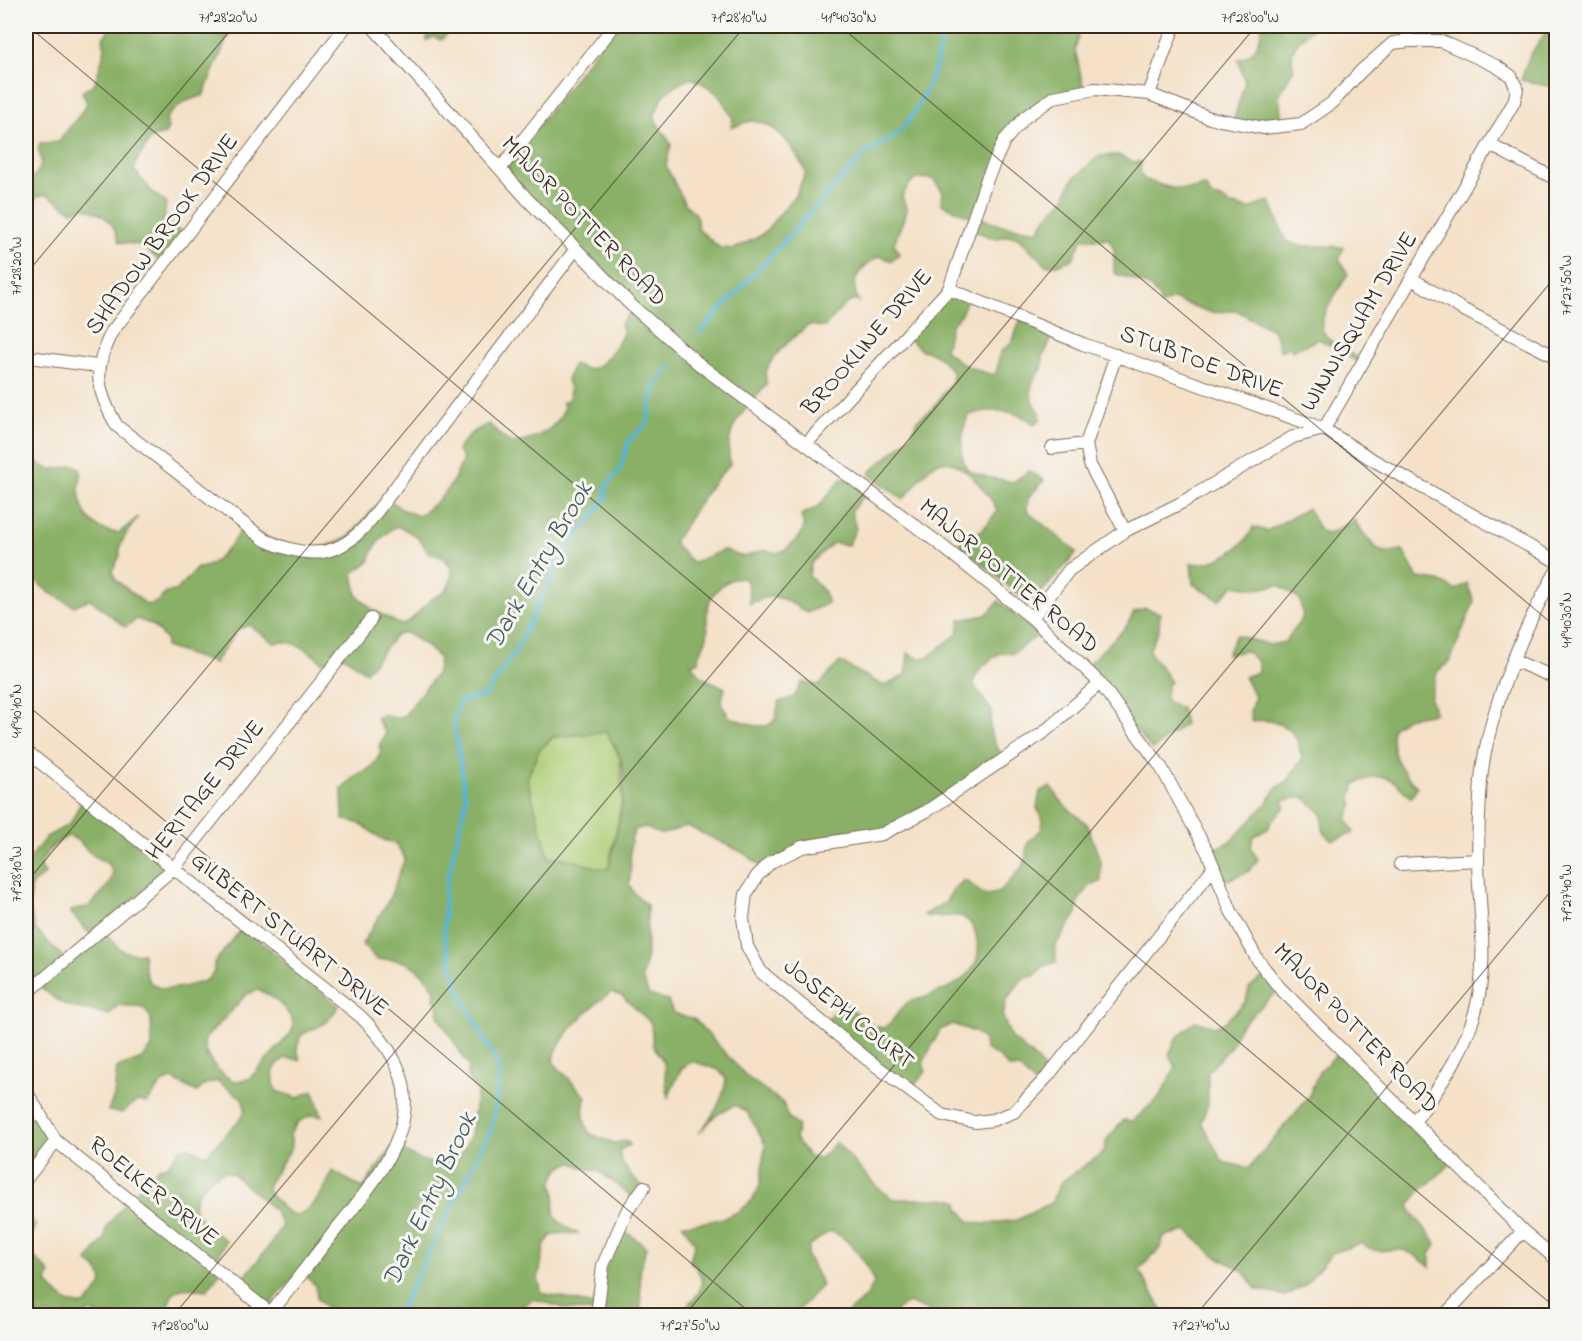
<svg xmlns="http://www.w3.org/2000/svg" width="1582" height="1341" font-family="'Indie Flower',sans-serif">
<rect width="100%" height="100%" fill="#f6f6f2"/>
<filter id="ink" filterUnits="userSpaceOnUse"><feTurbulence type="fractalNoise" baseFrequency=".0167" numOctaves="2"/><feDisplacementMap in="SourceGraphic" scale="12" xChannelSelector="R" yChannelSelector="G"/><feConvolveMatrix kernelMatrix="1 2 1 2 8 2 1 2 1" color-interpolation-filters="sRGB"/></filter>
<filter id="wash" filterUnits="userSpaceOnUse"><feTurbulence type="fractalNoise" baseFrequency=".008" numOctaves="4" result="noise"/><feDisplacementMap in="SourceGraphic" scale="24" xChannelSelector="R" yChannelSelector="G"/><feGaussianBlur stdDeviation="1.35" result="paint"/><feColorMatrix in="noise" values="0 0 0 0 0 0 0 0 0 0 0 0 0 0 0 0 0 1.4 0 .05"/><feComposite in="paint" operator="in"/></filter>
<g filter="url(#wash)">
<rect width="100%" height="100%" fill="#f4e1c8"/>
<!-- green -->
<path fill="#accd75" stroke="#747c4a" stroke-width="1.5" d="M 607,732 L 620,758 L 622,801 L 608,869 C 584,867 574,856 549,858 L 527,779 L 539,750 L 554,737 Z"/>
<!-- forest -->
<path fill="#89b066" stroke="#626d42" stroke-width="1.5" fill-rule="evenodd" d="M 112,26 L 232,26 L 203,96 C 186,99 177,106 166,118 L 168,129 L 165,134 L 152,137 L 137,160 L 134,170 L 154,194 L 166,202 L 164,221 L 184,233 L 162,262 L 140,245 L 119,242 C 114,220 104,215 84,207 L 72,211 L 46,194 L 37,197 L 26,211 L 26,184 C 39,172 45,167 38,149 L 40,143 L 59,142 C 68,127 79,119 87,103 L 82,92 L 95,83 L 105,49 L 103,38 Z
M 428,26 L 450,26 L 449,32 L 441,40 L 434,37 L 427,40 Z
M 614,26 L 1081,26 L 1075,50 L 1084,89 L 1022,117 L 975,215 L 1000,225 L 1038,231 L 1047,216 L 1065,198 L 1072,180 L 1099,156 L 1118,155 L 1133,162 L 1141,162 L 1140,172 L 1144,179 C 1165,187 1183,194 1205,186 L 1212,197 L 1222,199 L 1228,204 L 1249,209 L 1270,201 L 1286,241 C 1302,249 1325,245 1344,247 L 1339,259 L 1348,274 C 1318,326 1303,329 1362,360 L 1359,363 L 1319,339 L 1292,351 L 1291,347 L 1280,351 L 1274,331 L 1236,310 L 1212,313 L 1173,299 L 1161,305 C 1157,283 1132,280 1114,273 L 1114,249 L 1109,239 L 1082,239 L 1073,259 L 1057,265 L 1045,265 C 1041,257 1036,256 1031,250 C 1020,237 1013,232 996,239 L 970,229 L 972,217 L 941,204 L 943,192 L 933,179 C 914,177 910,180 902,197 L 907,210 L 894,243 L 899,254 L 892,261 L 880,256 C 860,266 848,281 859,302 L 854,300 L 844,305 L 825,327 L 808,325 C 795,337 758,363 767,384 C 745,412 723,424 730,465 C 708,484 691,518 673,543 L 693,563 L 723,550 L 744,557 L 765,550 L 776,553 L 785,550 L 801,535 L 804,527 L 801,515 L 818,507 L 843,477 L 865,494 L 851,511 L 856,529 L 848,545 L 833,543 L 811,563 L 809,576 L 823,590 L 828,603 L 807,613 C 785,599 775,590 750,604 L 747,581 L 740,577 C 724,579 708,595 707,612 C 706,620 709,629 707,636 C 705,645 700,649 698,662 L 691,664 L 702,677 L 725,688 L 721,703 L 729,717 L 756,726 L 767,726 L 775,720 L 779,702 L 794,697 L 802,682 L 819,685 L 840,662 L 884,686 L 906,675 L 908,653 L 920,659 L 931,655 L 958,633 L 960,620 L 986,615 L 999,601 L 1038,635 L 1012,654 L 1002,652 C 990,659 976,670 973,684 L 992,712 C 987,734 992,739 1004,758 L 888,831 L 806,844 L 764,868 L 742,852 L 687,826 C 668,830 666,841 645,827 L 636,829 C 625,846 634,865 629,884 L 634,893 L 647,905 L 647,955 L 642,979 L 649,995 L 668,1001 L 673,1013 L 694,1019 L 747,1077 L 783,1103 L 787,1116 L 798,1126 L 795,1138 L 809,1157 L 821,1158 L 836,1142 L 877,1187 L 893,1199 L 952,1199 L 958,1202 L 959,1208 L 969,1221 L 982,1224 L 1017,1220 L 1051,1203 L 1061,1182 L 1104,1152 L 1107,1139 L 1124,1120 L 1133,1121 L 1159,1097 L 1176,1067 L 1169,1055 L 1176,1039 L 1195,1021 L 1215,1027 L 1225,1022 L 1246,1001 L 1249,988 L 1267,974 L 1281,988 L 1239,1027 L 1231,1046 L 1208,1072 L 1208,1104 L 1201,1122 L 1223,1162 L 1249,1168 L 1308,1098 L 1319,1072 L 1341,1050 L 1452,1162 C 1438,1178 1419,1188 1409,1206 C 1416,1221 1429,1230 1436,1245 L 1430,1254 L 1430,1267 C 1421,1260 1413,1252 1402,1250 C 1382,1247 1381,1257 1361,1243 L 1332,1253 L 1304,1286 L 1285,1296 L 1256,1289 L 1243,1271 L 1214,1255 L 1187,1231 L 1164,1236 L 1160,1248 L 1139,1270 L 1165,1315 L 940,1315 L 908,1303 L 897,1309 L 894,1315 L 845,1315 L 867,1296 L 874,1283 C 867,1263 851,1238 830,1231 L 809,1246 L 807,1256 L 822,1285 L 794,1315 L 786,1312 L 769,1313 L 765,1316 L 688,1315 L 689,1303 C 706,1290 705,1275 690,1261 L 695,1242 L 682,1224 C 712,1223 755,1216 761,1179 C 763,1167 762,1158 766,1146 L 747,1112 L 735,1105 L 716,1115 L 698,1134 C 712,1117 723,1102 726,1079 L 719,1070 L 692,1061 L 681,1069 L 668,1098 L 664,1063 L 653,1045 L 651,1023 L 622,996 L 611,992 C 592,1006 556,1038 553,1062 L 586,1097 C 581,1108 584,1124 590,1134 L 614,1143 L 627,1141 L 630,1145 L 619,1150 C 622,1168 631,1176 644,1188 L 633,1198 L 599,1171 L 586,1169 L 571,1162 L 559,1168 L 552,1183 C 557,1194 555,1197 554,1208 C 552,1221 569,1228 579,1234 L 561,1233 L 551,1236 L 545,1244 L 538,1279 L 542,1293 L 593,1305 L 620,1230 L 632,1236 L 646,1247 L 640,1272 L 641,1315 L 597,1315 L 594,1312 L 568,1309 L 533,1299 L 523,1306 L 521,1315 L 335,1315 L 317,1299 L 316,1286 L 300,1271 L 266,1309 L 238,1285 L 271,1244 L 282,1225 L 274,1210 L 233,1174 L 225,1171 C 215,1175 210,1180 202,1188 C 181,1212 208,1225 226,1241 L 214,1265 L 220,1273 L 207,1290 C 180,1287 170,1285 167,1315 L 101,1316 L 91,1312 L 82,1315 L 26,1315 L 26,1249 L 50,1273 L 47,1283 C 58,1295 69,1307 85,1305 C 103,1285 111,1280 87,1261 L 105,1238 L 106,1228 L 125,1203 L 158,1168 L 167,1165 L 179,1150 L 187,1146 L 206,1155 L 243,1116 L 245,1108 L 242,1098 L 217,1081 L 205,1084 L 197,1092 L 172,1079 L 163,1082 L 147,1103 L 137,1101 L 122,1113 L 108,1111 L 114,1096 L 117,1068 L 142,1059 L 152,1047 L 151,1018 L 143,1007 L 118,1005 L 109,1015 C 73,1005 68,1013 39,985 L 26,993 L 26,864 L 46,837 L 70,824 L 81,802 L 167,867 L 103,929 C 115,945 121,956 143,953 C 144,961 144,970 147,977 C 155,998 192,985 207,980 L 214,972 L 214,963 L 243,927 L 339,1006 L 326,1023 L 301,1035 L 297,1048 L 300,1060 L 285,1058 C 271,1067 272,1075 276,1091 L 298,1098 L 313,1090 L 322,1116 L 311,1115 L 298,1122 L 290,1134 L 292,1147 L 268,1184 L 267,1191 C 274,1198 283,1211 292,1214 C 309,1220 328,1184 332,1171 L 363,1188 L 394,1144 C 413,1158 433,1169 457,1161 L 471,1135 L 477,1092 L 467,1076 L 469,1066 L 438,1016 L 439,1008 L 434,999 L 435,990 C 419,966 406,957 377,960 L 362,944 L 388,902 L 405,858 L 396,844 C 376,842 365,819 343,820 L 342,789 C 347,785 351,778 357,775 C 373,767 372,769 381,752 L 379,746 L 386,733 L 376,718 L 384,714 L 398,719 L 404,716 L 437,673 L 439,658 L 423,643 L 404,632 L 395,636 L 366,672 L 342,655 L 329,668 C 312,654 298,638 274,643 L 249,625 L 238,629 L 214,663 L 165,647 L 166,640 L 153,625 L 137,619 L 125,627 L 90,599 L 74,606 L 48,592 L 26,571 L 26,451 C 46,471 46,472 74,465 L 80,468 C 83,480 78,483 79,491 C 82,515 92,531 119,533 L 138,517 C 131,528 117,543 120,556 L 112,571 L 116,580 L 147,605 L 157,602 L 167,592 L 176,591 L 197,568 C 215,569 235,541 242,526 L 305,555 L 349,537 L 385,496 L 401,509 L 418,516 C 442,500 453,486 463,459 L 457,450 L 471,433 L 489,424 C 495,429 503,440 511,442 C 528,446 569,423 563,402 L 569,400 L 570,388 L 567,380 L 573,364 C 577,365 583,369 587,369 C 603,370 620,342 624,330 L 620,325 L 634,307 L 504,171 ZM 690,78 C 714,86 722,97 733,119 L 731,127 C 739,127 746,120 753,121 C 780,124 794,149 806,172 L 795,196 L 762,235 L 734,249 L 720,248 L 698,229 L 696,214 L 685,204 L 666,166 L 671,144 L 654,118 C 662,92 667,90 690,78 ZM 396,526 C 411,531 421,538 428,553 C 449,556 459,571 446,590 C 442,596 435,596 430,600 C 420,609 414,621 401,625 L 373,610 L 357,595 L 353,573 L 369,562 C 373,546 382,535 396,526 ZM 607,732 C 611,740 617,749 620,757 C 630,788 616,838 608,869 C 584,867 574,856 549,858 L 527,779 L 539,750 L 553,737 ZM 68,836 C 81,839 83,848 93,855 C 97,859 105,861 109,865 C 121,879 96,898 88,907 L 74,909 L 70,912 L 92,936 L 65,959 L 36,930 L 29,907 L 32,884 L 45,874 L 40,867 C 44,852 55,843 68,836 ZM 258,990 C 273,995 289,1010 294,1025 L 291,1033 L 250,1078 C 245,1080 240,1083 235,1081 C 221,1076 200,1054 205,1039 L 247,994 Z
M 1262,26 L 1315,26 C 1303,38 1286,46 1294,68 L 1279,95 L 1282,123 L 1276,126 L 1234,119 L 1245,82 L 1238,60 C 1255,54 1260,43 1262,26 Z
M 1550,26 L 1556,26 L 1556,88 L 1521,80 L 1530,55 Z
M 948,289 L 967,299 L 961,314 L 951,325 L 945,349 C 957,364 975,370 993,375 L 997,371 L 1000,352 L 1012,343 L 1021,318 L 1054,333 L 1043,357 L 1042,370 C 1028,382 1027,398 1040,412 L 1040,420 L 1034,424 C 1018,410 988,407 968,416 C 962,429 956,464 972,472 C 983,478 1001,479 1013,482 L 1029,471 L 1044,480 L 1028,498 L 1027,511 L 1077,552 L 1034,601 L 1026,601 L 959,544 L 965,537 C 982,534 988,524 997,510 C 988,492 956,451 935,464 C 923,472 913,489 903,499 L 869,474 C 883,457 914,442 917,420 L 932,409 L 953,380 L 952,371 L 942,360 L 931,352 L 921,350 L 906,336 Z
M 1308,508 L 1321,532 L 1329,534 L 1354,520 C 1360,529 1374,550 1384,552 C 1390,553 1396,550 1403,551 L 1418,578 L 1439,581 L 1455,590 L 1467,583 L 1474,602 L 1450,661 L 1437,672 L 1430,699 L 1435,713 L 1406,718 L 1393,728 C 1389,753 1399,768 1417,787 L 1411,798 C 1389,775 1384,771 1355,784 L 1351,798 L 1353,804 L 1347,819 L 1354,833 L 1333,840 C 1320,834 1323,825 1322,814 L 1304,797 L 1283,800 L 1285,807 L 1271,822 L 1269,828 L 1253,837 L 1251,849 L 1258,859 L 1249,871 L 1223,882 L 1210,852 L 1232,840 L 1266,804 L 1276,788 L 1288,781 L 1302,759 C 1300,753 1300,746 1297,740 C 1291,725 1266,717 1252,722 L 1250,711 L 1255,696 L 1244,677 L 1258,672 L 1258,662 L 1246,651 L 1227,654 L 1236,635 L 1270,645 L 1285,642 L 1303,617 L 1300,600 L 1279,585 L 1258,589 L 1234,585 L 1219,600 L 1193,584 L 1191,563 C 1212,567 1246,548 1253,527 L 1267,531 Z
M 1145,608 L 1160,613 L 1159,629 L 1149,651 L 1171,682 L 1167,684 L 1166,701 L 1181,708 L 1185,724 L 1152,750 L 1085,667 L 1126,627 L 1134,612 Z
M 1051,787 L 1064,805 L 1087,824 L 1101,863 L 1101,881 L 1090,886 L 1078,901 L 1077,913 L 1055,946 L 1056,962 L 1044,966 L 1034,976 L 1022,979 L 1006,1001 L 1003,1017 L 1011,1038 L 1036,1059 L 1047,1074 L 1035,1085 L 1019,1068 L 1009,1068 L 999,1057 L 985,1049 L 984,1040 L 975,1032 L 952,1024 L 940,1030 L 923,1063 L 926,1072 L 910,1089 L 825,1022 L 843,1002 L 873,1026 L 884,1028 C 894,1022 899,1008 910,1001 C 913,999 919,1000 923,998 C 948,989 981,977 978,946 C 976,937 976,928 968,921 C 956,909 937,922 924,915 L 945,903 L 953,890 L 964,880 C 972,883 977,892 984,894 C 999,899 1017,873 1025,863 C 1028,842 1023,845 1042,829 L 1043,820 L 1037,808 L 1040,791 Z
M 26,1091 L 54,1137 L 26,1178 Z
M 26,1212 L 36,1225 L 26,1243 Z"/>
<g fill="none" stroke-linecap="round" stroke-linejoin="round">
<!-- stream -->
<path stroke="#54b5d3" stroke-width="4" d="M 700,332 L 866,153 C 877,146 894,139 902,129 C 921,107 946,55 940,26
M 397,1316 L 492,1128 L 500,1070 L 459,990 L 444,937 L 445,890 L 466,800 L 454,721 L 460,701 L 485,696 L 516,650 L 561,557 L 607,497 L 605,488 L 620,469 L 629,440 L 647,424 L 654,387 L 671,366"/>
</g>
</g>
<g filter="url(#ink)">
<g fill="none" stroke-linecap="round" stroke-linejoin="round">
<defs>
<path id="minor" d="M 346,26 L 111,333 C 93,370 96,390 117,426 L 265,540 C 308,559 338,559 369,522 L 575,250
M 372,26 L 528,200 L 631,305 L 700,365 L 937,542 L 1032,618 L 1100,683 L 1161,767 L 1208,853 L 1231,911 L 1257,959 L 1279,987 L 1523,1231 L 1556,1259
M 1405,26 L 1409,41
M 1149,94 L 1174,26
M 1490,145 L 1556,179
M 500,169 L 614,26
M 1412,279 L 1460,308 L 1556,357
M 949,289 L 1083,344 L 1324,429 L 1373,460 L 1556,561
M 1116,355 L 1086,444 L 1090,465 L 1125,531
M 29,357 L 97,366
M 806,444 L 949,289 L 987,179 L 1004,141 L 1025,117 L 1054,97 L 1095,89 L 1149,94 L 1210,118 L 1264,128 L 1301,124 L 1332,103 L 1361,71 L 1393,43 L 1409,41 L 1441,41 L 1496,66 L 1511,76 L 1517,89 L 1514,102 L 1324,429 L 1293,437 L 1181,503 L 1125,531 L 1069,570 L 1032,618
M 1052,448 L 1086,444
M 1515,661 L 1556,678
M 1100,683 L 1043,733 L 927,811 L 882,834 L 802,847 L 771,862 L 757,876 L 746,894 L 743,918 L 747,946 L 761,972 L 867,1059 L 942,1115 L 975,1122 L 993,1120 L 1014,1112 L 1047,1077 L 1214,867
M 26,751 L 360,1016 C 440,1093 400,1151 342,1222 C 317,1253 293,1285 268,1316
M 1400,864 L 1478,860
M 26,994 L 174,868 L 371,619
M 26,1091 L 56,1141 L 270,1313
M 1414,1122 C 1443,1083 1473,1039 1480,989 C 1486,947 1479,904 1478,862 C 1478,835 1479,807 1481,780 C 1487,715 1523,628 1556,572
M 26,1179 L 56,1141
M 597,1316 L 603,1265 L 627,1211 L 644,1187
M 1444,1316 L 1523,1231"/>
</defs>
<!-- minor casing -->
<use href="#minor" stroke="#7c6a5a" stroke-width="14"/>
<!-- minor -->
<use href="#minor" stroke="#fff" stroke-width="12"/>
</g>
</g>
<!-- ticks -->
<path fill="none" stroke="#3b2a1e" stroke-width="1.5" stroke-opacity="0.45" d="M 28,26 L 1556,1308M 840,26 L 1556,627M 26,274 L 234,26M 26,704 L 754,1316M 26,883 L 745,26M 173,1316 L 1256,26M 684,1316 L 1556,276M 1195,1316 L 1556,885"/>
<g text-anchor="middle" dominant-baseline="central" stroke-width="6" stroke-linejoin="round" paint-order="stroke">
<!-- street labels -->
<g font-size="24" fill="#3b2a1e" stroke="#f6f6f2">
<text transform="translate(583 222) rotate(46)">MAJOR POTTER ROAD</text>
<text transform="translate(163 235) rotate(-54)">SHADOW BROOK DRIVE</text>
<text transform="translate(1360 322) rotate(-59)">WINNISQUAM DRIVE</text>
<text transform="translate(868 343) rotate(-49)">BROOKLINE DRIVE</text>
<text transform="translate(1201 363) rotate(20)">STUBTOE DRIVE</text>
<text transform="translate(1008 577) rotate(40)">MAJOR POTTER ROAD</text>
<text transform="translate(206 791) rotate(-51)">HERITAGE DRIVE</text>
<text transform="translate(289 935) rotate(39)">GILBERT STUART DRIVE</text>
<text transform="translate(848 1015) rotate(39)">JOSEPH COURT</text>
<text transform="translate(1355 1029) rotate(46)">MAJOR POTTER ROAD</text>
<text transform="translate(153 1192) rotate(39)">ROELKER DRIVE</text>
</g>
<!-- water labels -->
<g font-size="26" font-style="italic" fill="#445b5d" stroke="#f6f6f2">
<text transform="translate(540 566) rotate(-60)">Dark Entry Brook</text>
<text transform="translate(431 1200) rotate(-65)">Dark Entry Brook</text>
</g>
</g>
<!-- margin -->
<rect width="1582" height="1341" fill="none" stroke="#f6f6f2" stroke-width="66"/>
<rect x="33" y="33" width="1516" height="1275" fill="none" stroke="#3b2a1e" stroke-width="2"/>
<g font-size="15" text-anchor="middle" fill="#3b2a1e">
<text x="228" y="22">71°28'20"W</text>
<text x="739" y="22">71°28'10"W</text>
<text x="849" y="22">41°40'30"N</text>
<text x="1250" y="22">71°28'00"W</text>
<text transform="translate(16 266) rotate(-90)" y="5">71°28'20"W</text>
<text transform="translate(1566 285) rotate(-90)" y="5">71°27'50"W</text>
<text transform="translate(1566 620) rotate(-90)" y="5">41°40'30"N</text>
<text transform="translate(16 711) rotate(-90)" y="5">41°40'10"N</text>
<text transform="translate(16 874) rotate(-90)" y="5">71°28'10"W</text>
<text transform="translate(1566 893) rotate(-90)" y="5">71°27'40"W</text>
<text x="180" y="1330">71°28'00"W</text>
<text x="690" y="1330">71°27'50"W</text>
<text x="1201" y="1330">71°27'40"W</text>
</g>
</svg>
